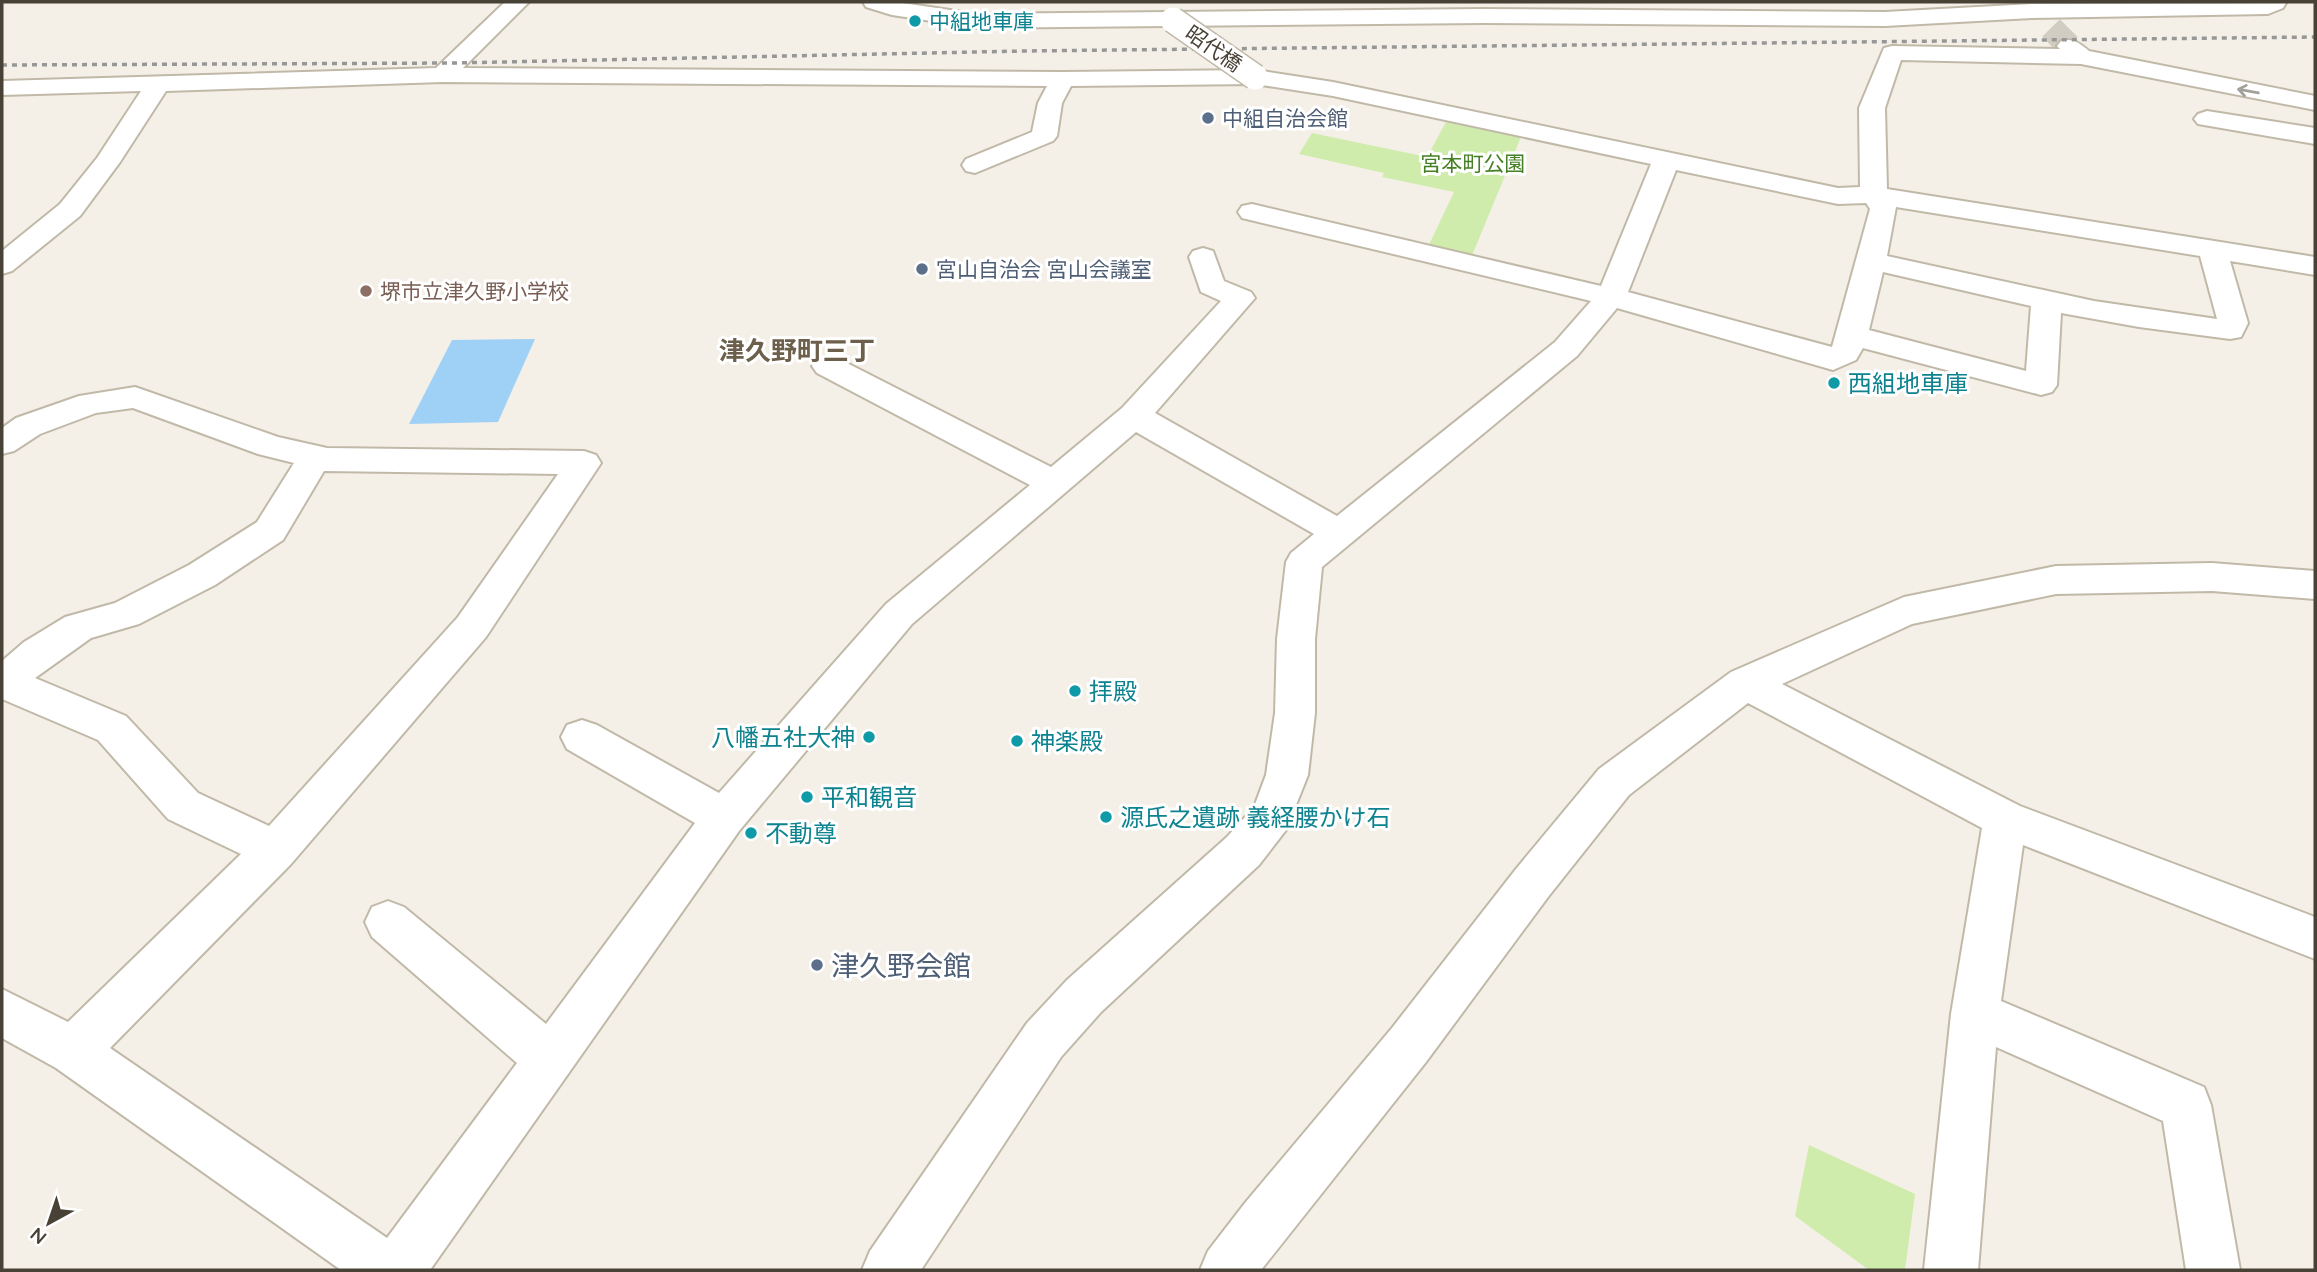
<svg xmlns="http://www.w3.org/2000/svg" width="2317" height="1272" font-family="Quicksand,'Noto Sans JP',sans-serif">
<rect width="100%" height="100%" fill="#f5f0e7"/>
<!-- green -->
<path fill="#cfecac" d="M 1446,122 L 1521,137 L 1471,258 L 1427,249 L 1454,192 L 1382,177 L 1384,173 L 1299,154 L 1312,133 L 1427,157 Z
M 1809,1145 L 1915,1194 L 1905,1270 L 1869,1270 L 1795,1216 Z"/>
<!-- water -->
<path fill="#9fd1f6" d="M 535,339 L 498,422 L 409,424 L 452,340 Z"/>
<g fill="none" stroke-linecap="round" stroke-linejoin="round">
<!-- minor-tunnel -->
<path stroke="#d2cdc3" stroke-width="25" stroke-dasharray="25 12" stroke-linecap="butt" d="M 2051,28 L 2069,46"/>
<defs>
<path id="minor" d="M 505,2 L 529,2 L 463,68 L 1063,72 L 1255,70 L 1333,82 L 1838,188 L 1860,187 L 1859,108 L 1884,48 L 1892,46 L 2060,49 L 2057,46 L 2061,41 C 2074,38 2079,43 2089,51 L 2315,96 L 2315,110 L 2081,64 L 1901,60 L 1885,108 L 1887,189 L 2315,257 L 2315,275 L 2230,261 L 2248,323 L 2241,337 L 2230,339 L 2139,327 L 2061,313 L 2057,385 L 2052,392 L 2041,395 L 1863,348 L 1856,360 L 1833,370 L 1617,308 L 1577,356 L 1322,567 L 1315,639 L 1315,713 L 1308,775 L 1286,830 L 1259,865 L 1101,1012 L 1061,1057 L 921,1270 L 862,1270 L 870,1251 L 1027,1023 L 1067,980 L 1227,837 L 1254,807 L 1266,775 L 1275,713 L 1277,639 L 1286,562 L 1291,553 L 1314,534 L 1136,432 L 912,624 L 739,831 L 430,1270 L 341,1270 L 56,1068 L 2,1038 L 2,989 L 68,1022 L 241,854 L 168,819 L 98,740 L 2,699 L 2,661 L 24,642 L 65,617 L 115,603 L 189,565 L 257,522 L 294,463 L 258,454 L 133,408 L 96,413 L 40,434 L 14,451 L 2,454 L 2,428 L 16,418 L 79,396 L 135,387 L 278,437 L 327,448 L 584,451 L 596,455 L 601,463 L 486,637 L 291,864 L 110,1048 L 387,1238 L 517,1063 L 372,937 L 365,922 L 372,907 L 388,901 L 404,907 L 546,1024 L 695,823 L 567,749 L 561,737 L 567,725 L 582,720 L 597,725 L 719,793 L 886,604 L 1030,485 L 817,373 L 812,366 L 817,359 L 828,356 L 839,359 L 1051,467 L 1122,408 L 1221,301 L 1201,292 L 1189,257 L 1193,251 L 1203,248 L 1213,251 L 1224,281 L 1251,292 L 1255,298 L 1155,413 L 1337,516 L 1555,342 L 1591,301 L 1242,218 L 1238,212 L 1242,206 L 1252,204 L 1601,286 L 1651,164 L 1333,96 L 1255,84 L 1071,86 L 1062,103 L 1057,136 L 1053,141 L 975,173 L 966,171 L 962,165 L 966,159 L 1032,132 L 1038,103 L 1047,86 L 443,82 L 166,91 L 120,162 L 80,216 L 12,271 L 2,274 L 2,251 L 60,204 L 97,158 L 141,91 L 2,95 L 2,81 L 436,68 ZM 1676,170 L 1838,204 L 1866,203 L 1870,209 L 1832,347 L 1628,292 ZM 1896,207 L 2200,256 L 2217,319 L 2094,301 L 1887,256 ZM 1883,272 L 2031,306 L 2026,371 L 1869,330 ZM 324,471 L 558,474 L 458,617 L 269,826 L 198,793 L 126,716 L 35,678 L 91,638 L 139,624 L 215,585 L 283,540 Z
M 863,2 L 896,2 L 977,14 L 1483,9 L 1885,12 L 2032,4 L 2286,3 L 2283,8 L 2268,14 L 2032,18 L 1885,26 L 1483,23 L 977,28 L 892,15 L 866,7 Z
M 2207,111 L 2315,128 L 2315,144 L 2198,124 L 2194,119 L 2198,114 Z
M 2212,563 L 2315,571 L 2315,599 L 2212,591 L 2056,594 L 1912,624 L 1782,684 L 2020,806 L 2315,917 L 2315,959 L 2023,845 L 2001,1001 L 2204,1087 L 2211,1105 L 2240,1270 L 2186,1270 L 2163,1121 L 1996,1047 L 1978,1270 L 1924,1270 L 1951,1014 L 1982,828 L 1748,703 L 1629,795 L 1548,897 L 1426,1062 L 1261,1270 L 1200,1270 L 1208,1251 L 1245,1203 L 1392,1028 L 1516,869 L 1599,769 L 1731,672 L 1904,597 L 2056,566 Z"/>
</defs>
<!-- minor casing -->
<use href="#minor" stroke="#c1b9a8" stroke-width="4"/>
<!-- minor -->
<use href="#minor" fill="#fff" fill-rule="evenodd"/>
<!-- rail -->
<path stroke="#979797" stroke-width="3.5" stroke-dasharray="5 5" stroke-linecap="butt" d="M 2,65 L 454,63 L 1023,51 L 2315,37"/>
<defs>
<path id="minor-bridge" d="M 1173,20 L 1255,77"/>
</defs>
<!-- minor-bridge casing -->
<use href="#minor-bridge" stroke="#c1b9a8" stroke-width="28" stroke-linecap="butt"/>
<!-- minor-bridge -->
<use href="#minor-bridge" stroke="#fff" stroke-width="25"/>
</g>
<!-- one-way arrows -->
<defs><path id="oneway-shaft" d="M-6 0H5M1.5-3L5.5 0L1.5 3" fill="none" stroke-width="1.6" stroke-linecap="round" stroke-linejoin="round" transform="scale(1.75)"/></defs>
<use stroke="#a4a09a" href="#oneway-shaft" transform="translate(2248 91) rotate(-170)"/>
<!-- markers -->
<g fill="#0f9aa8" stroke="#fff" stroke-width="2.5">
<circle cx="915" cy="21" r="7"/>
<circle cx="1834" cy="383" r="7"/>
<circle cx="1075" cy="691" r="7"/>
<circle cx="869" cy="737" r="7"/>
<circle cx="1017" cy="741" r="7"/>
<circle cx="807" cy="797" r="7"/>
<circle cx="1106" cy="817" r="7"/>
<circle cx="751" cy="833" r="7"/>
</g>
<g fill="#5c6f8a" stroke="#fff" stroke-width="2.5">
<circle cx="1208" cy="118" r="7"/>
<circle cx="922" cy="269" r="7"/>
<circle cx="817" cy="965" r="7"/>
</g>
<circle fill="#8d6e63" stroke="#fff" stroke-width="2.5" cx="366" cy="291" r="7"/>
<g text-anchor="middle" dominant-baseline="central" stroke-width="6" stroke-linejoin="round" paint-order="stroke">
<!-- far-culture labels -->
<g font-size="21" fill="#0d838f" stroke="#fff" text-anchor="start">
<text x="929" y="21">中組地車庫</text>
</g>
<!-- far-street labels -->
<g font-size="21" fill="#484135" stroke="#fff">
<text transform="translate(1214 48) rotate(35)">昭代橋</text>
</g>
<!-- far-service labels -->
<g font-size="21" fill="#4e5e75" stroke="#fff" text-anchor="start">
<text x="1222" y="118">中組自治会館</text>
<text x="936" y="269">宮山自治会 宮山会議室</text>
</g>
<!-- far-park labels -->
<g font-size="21" fill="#457f24" stroke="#fff">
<text x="1473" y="163">宮本町公園</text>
</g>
<!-- far-education labels -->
<g font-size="21" fill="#785e54" stroke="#fff" text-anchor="start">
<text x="380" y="291">堺市立津久野小学校</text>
</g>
<!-- culture labels -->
<g font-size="24" fill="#0d838f" stroke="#fff" text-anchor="start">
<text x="1848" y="383">西組地車庫</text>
<text x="1089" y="691">拝殿</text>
<text x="855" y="737" text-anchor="end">八幡五社大神</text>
<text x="1031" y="741">神楽殿</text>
<text x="821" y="797">平和観音</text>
<text x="1120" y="817">源氏之遺跡 義経腰かけ石</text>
<text x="765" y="833">不動尊</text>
</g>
<!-- neighbourhood labels -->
<g font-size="26" font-weight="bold" fill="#6c5f4b" stroke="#fff">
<text x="797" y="350">津久野町三丁</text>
</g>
<!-- near-service labels -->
<g font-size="28" fill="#4e5e75" stroke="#fff" text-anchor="start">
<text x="831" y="965">津久野会館</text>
</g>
</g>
<!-- border -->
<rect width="2317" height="1272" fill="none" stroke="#484135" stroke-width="7"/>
<!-- north arrow -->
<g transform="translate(49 1223) rotate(220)" stroke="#ffffff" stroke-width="5" paint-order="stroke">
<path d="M0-5L12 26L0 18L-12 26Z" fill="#484135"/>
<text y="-10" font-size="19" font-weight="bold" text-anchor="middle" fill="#484135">N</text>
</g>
</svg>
